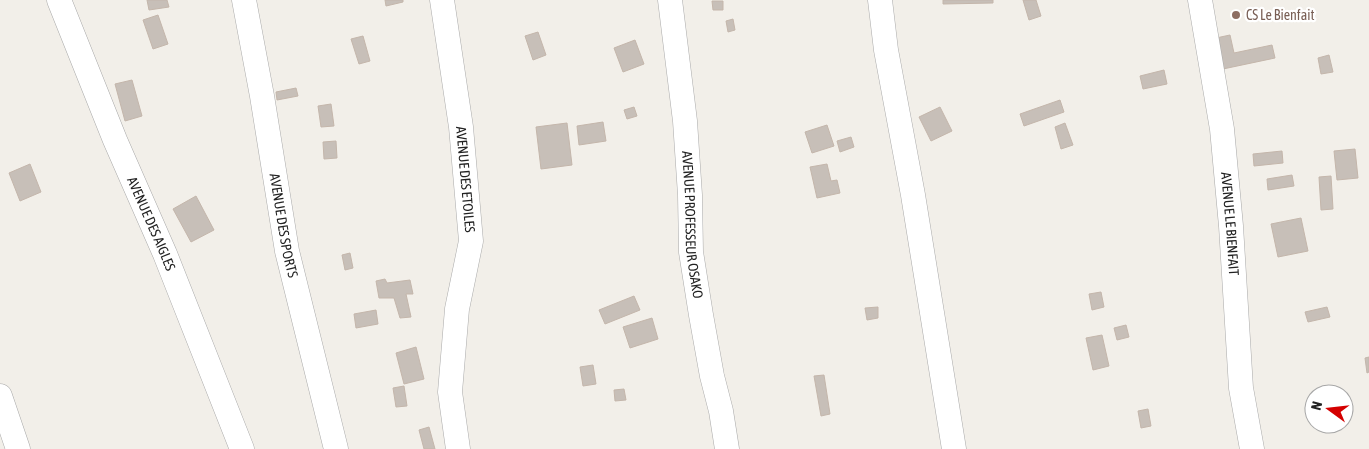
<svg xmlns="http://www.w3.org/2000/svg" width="1369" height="449" font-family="'Asap Condensed',sans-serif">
<rect width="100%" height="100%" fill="#f2efe9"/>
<!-- building -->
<path fill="#c7bfb8" stroke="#c4b6ab" d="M 147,0 L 167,0 L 169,7 L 149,10 Z
M 385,0 L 403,0 L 403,2 L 386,6 Z
M 943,0 L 993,0 L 993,3 L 943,4 Z
M 1023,0 L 1036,0 L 1041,16 L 1029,20 Z
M 712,1 L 723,1 L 723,10 L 713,10 Z
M 158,15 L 168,44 L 153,49 L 143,20 Z
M 733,19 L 735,30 L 728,32 L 726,21 Z
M 538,32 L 546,55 L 533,60 L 525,36 Z
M 1230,35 L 1234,53 L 1272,45 L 1275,58 L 1223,69 L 1216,38 Z
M 363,36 L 370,61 L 359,64 L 351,39 Z
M 635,40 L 644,64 L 623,72 L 614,48 Z
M 1329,55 L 1333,72 L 1321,74 L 1318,58 Z
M 1164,70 L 1167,84 L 1143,89 L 1140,76 Z
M 132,80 L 142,116 L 125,121 L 115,84 Z
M 296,88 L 298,96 L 277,100 L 276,92 Z
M 1060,100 L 1064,112 L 1024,126 L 1020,114 Z
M 331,104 L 334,126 L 321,127 L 318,106 Z
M 634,107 L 637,116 L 627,119 L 624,110 Z
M 940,107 L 952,131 L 931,141 L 919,117 Z
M 603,122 L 606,141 L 579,145 L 577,126 Z
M 567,123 L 572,165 L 541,169 L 536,127 Z
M 1065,123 L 1073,145 L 1061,149 L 1055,127 Z
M 827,125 L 834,146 L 812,153 L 805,132 Z
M 851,137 L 854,147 L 840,152 L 837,141 Z
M 336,141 L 337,158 L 324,159 L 323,142 Z
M 1355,149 L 1358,178 L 1337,180 L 1334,151 Z
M 1282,151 L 1283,163 L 1254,166 L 1253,154 Z
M 30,164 L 41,192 L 20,201 L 9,173 Z
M 827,164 L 831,181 L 837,180 L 840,193 L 817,198 L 810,167 Z
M 1292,175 L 1294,186 L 1268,190 L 1267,179 Z
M 1331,176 L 1333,209 L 1321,210 L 1319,177 Z
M 196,196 L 214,230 L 191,242 L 173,209 Z
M 1301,218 L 1308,251 L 1278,257 L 1271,224 Z
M 350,253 L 353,268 L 345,270 L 342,255 Z
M 385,279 L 387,283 L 410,280 L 413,294 L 406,294 L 411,317 L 400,318 L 394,298 L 379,298 L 376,281 Z
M 1101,292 L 1104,307 L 1092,310 L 1089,294 Z
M 634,296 L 640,310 L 605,324 L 599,310 Z
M 878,307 L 878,318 L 867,320 L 865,308 Z
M 1327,307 L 1330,317 L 1308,322 L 1305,312 Z
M 376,310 L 378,324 L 356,328 L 354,314 Z
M 652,318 L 658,339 L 630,348 L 623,327 Z
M 1126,325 L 1129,337 L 1117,340 L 1114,328 Z
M 1102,335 L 1109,366 L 1093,370 L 1086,338 Z
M 416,347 L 424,379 L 404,384 L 396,353 Z
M 1369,357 L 1369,372 L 1367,373 L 1365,358 Z
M 593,365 L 596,384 L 583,386 L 580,367 Z
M 824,375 L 830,414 L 821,416 L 814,376 Z
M 404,386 L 407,406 L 396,407 L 393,388 Z
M 624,389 L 626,400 L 615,401 L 614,390 Z
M 1148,409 L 1151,426 L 1141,428 L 1138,411 Z
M 429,427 L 435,449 L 424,449 L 419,430 Z"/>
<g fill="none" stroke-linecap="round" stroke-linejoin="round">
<defs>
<g id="street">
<path id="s1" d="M 59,0 L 115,140 L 165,254 L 242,449"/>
<path id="s2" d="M 244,0 L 262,96 L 287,251 L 336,449"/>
<path id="s3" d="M 442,0 L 461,127 L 471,241 L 457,309 L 450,392 L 458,449"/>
<path id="s4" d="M 670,0 L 685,121 L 690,195 L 691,252 L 701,315 L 712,376 L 721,411 L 727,449"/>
<path d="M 880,0 L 886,50 L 913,195 L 954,449"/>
<path id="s5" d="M 1200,0 L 1222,129 L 1231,226 L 1241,388 L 1252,449"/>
<path d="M 0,396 L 18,449"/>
</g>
</defs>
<!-- street casing -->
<use href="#street" stroke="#a9a9a9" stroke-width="25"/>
<!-- street -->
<use href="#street" stroke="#fff" stroke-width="24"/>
</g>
<!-- markers -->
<circle fill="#8d6e63" stroke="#fff" stroke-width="2" cx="1236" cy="15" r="5"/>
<g text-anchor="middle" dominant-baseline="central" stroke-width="4.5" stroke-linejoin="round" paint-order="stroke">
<!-- education labels -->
<g font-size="14" fill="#785e54" stroke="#fff" text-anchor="start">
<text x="1246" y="15">CS Le Bienfait</text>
</g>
<!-- street labels -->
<g font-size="14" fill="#222" stroke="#fff">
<text stroke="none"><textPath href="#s3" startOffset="181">AVENUE DES ETOILES</textPath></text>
<text stroke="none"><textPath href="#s1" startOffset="242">AVENUE DES AIGLES</textPath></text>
<text stroke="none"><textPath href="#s5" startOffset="226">AVENUE LE BIENFAIT</textPath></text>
<text stroke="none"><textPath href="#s4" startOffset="226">AVENUE PROFESSEUR OSAKO</textPath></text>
<text stroke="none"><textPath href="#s2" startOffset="229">AVENUE DES SPORTS</textPath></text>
</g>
</g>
<!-- north arrow -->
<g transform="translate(1329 409) rotate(285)"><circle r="24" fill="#ffffff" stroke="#a7a7a7"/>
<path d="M0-4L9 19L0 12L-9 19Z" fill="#d40000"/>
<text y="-8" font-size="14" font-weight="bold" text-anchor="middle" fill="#222222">N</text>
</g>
</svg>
